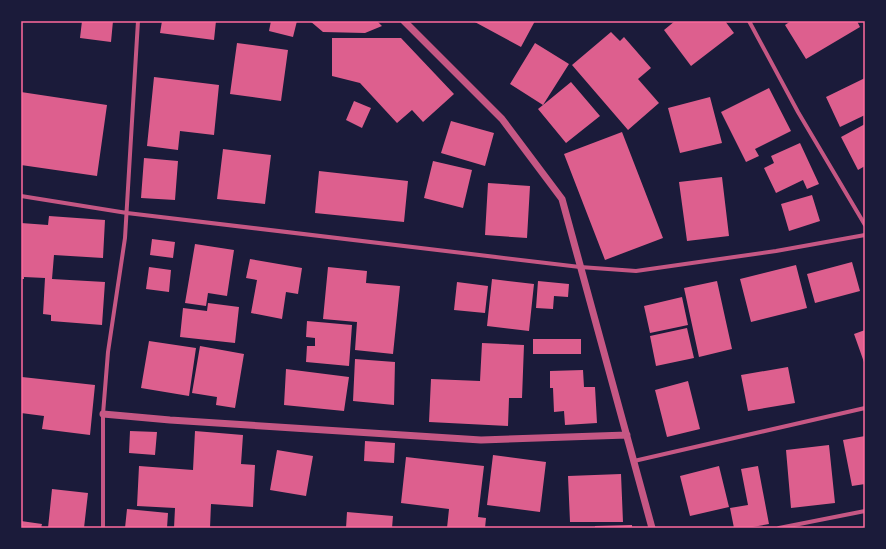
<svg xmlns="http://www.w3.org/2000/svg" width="886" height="549" font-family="'Space Grotesk',sans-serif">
<rect width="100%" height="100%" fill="#1b1b3a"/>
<!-- building -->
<path fill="#dd5f8e" d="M 82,21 L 113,21 L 111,42 L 80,38 Z
M 162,21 L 216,21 L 214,40 L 160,33 Z
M 271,21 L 297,21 L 293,37 L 269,31 Z
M 310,21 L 377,21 L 382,26 L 365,33 L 323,32 Z
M 473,21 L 535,21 L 521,47 Z
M 675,21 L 725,21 L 734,33 L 691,66 L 664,30 Z
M 791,21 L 857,21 L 860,27 L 806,59 L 785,25 Z
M 611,32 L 620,41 L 624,37 L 651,68 L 638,79 L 659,103 L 628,130 L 572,65 Z
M 332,38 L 401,38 L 454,94 L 423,122 L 412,110 L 397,123 L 360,83 L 332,76 Z
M 237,43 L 288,50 L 281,101 L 230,94 Z
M 535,43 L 569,64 L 543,105 L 571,82 L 600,116 L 566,143 L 538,109 L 543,105 L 510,84 Z
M 154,77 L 219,85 L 214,135 L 180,131 L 178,150 L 147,146 Z
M 865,78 L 865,115 L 840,127 L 826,97 Z
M 769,88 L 791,131 L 755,149 L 759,156 L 746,162 L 721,112 Z
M 21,92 L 107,105 L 97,176 L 21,165 Z
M 710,97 L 722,143 L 680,153 L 668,108 Z
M 354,101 L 371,108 L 362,128 L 346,120 Z
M 451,121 L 494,133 L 485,166 L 441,153 Z
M 865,124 L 865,166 L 858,170 L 841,137 Z
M 622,132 L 663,238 L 605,260 L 564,154 Z
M 800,143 L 819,184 L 807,189 L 803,180 L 776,193 L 764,168 L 774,163 L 771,156 Z
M 223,149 L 271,155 L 265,204 L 217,199 Z
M 144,158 L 178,161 L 175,200 L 141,198 Z
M 433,161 L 472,170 L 463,208 L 424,198 Z
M 319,171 L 408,181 L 404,222 L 315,213 Z
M 722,177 L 729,236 L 687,241 L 679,182 Z
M 488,183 L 530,186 L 527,238 L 485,235 Z
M 812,195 L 820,221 L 789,231 L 781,204 Z
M 49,216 L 105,220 L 103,258 L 54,255 L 52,279 L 105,282 L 102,325 L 51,321 L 51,315 L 43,314 L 45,278 L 24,277 L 24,279 L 21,279 L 21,223 L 48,225 Z
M 152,239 L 175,242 L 173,258 L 150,255 Z
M 195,244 L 234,250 L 227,296 L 208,293 L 206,306 L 185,303 Z
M 250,259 L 302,268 L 298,294 L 286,292 L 282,319 L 251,313 L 257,280 L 246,278 Z
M 852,262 L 860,291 L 815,303 L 807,274 Z
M 796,265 L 807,308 L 751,322 L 740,279 Z
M 149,267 L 171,270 L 169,292 L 146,289 Z
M 328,267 L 367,271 L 366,283 L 400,286 L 393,354 L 355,350 L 357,322 L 323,319 Z
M 492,279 L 534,284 L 529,331 L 487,326 Z
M 538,281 L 569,284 L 568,297 L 554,296 L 553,309 L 536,308 Z
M 717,281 L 732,349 L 699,357 L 684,288 Z
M 457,282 L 488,286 L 485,313 L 454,310 Z
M 682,297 L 688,325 L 650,333 L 644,306 Z
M 208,303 L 239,307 L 235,343 L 180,337 L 183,308 L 207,311 Z
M 307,321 L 352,325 L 349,366 L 306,362 L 307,346 L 315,346 L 315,338 L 306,337 Z
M 687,328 L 694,358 L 656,366 L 650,336 Z
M 865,330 L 865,365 L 854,334 Z
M 533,339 L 581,339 L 581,354 L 533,354 Z
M 149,341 L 196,348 L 189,396 L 141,388 Z
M 482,343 L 524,345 L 522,398 L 509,398 L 508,426 L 429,422 L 431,379 L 480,381 Z
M 200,346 L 244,354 L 235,408 L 216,405 L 217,397 L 192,393 Z
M 355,359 L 395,362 L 394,405 L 353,401 Z
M 788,367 L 795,403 L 748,411 L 741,375 Z
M 286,369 L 349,377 L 344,411 L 284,405 Z
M 583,370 L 584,387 L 595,387 L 597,423 L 565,425 L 564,411 L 554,412 L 553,388 L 550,388 L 550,371 Z
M 22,377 L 95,385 L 90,435 L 42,429 L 44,416 L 21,413 Z
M 688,381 L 700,429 L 667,437 L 655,390 Z
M 130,431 L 157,432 L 155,455 L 129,453 Z
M 195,431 L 243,435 L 241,464 L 255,465 L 253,507 L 211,504 L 210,528 L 174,528 L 175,508 L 137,506 L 139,466 L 193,470 Z
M 865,436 L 865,484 L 852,486 L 843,440 Z
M 365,441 L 395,443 L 394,463 L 364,461 Z
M 829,445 L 835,503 L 791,508 L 786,450 Z
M 277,450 L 313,456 L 306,496 L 270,490 Z
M 493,455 L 546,462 L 540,512 L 487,505 Z
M 406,457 L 484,466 L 478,517 L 486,518 L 485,528 L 447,528 L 449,509 L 401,503 Z
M 719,466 L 729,507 L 690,516 L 680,476 Z
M 758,466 L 769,524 L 747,528 L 734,528 L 730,508 L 748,505 L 741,469 Z
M 621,474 L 623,522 L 570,522 L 568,476 Z
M 52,489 L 88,493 L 84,528 L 48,528 Z
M 127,509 L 168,513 L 167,528 L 125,528 Z
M 347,512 L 393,516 L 392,528 L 346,528 Z
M 21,521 L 42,524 L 41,528 L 21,528 Z
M 632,525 L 632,528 L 595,528 L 595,526 Z"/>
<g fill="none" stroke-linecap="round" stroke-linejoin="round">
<!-- minor -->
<path stroke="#c65784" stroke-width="4" d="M 749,21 L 798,112 L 865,225
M 21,196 L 127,213 L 580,267 L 636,271 L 776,251 L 865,235
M 634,461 L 865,408
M 103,528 L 103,414 L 108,352 L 125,238 L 138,21
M 779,528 L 865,511"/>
<!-- tertiary -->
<path stroke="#c65784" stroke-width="7" d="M 404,21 L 502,119 L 562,199 L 652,528
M 103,414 L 170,420 L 481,440 L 627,435"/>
</g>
<!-- border -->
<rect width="886" height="549" fill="none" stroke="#1b1b3a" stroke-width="44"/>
<rect x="22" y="22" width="842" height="505" fill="none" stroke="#ff6b9d" stroke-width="1.5"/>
</svg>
